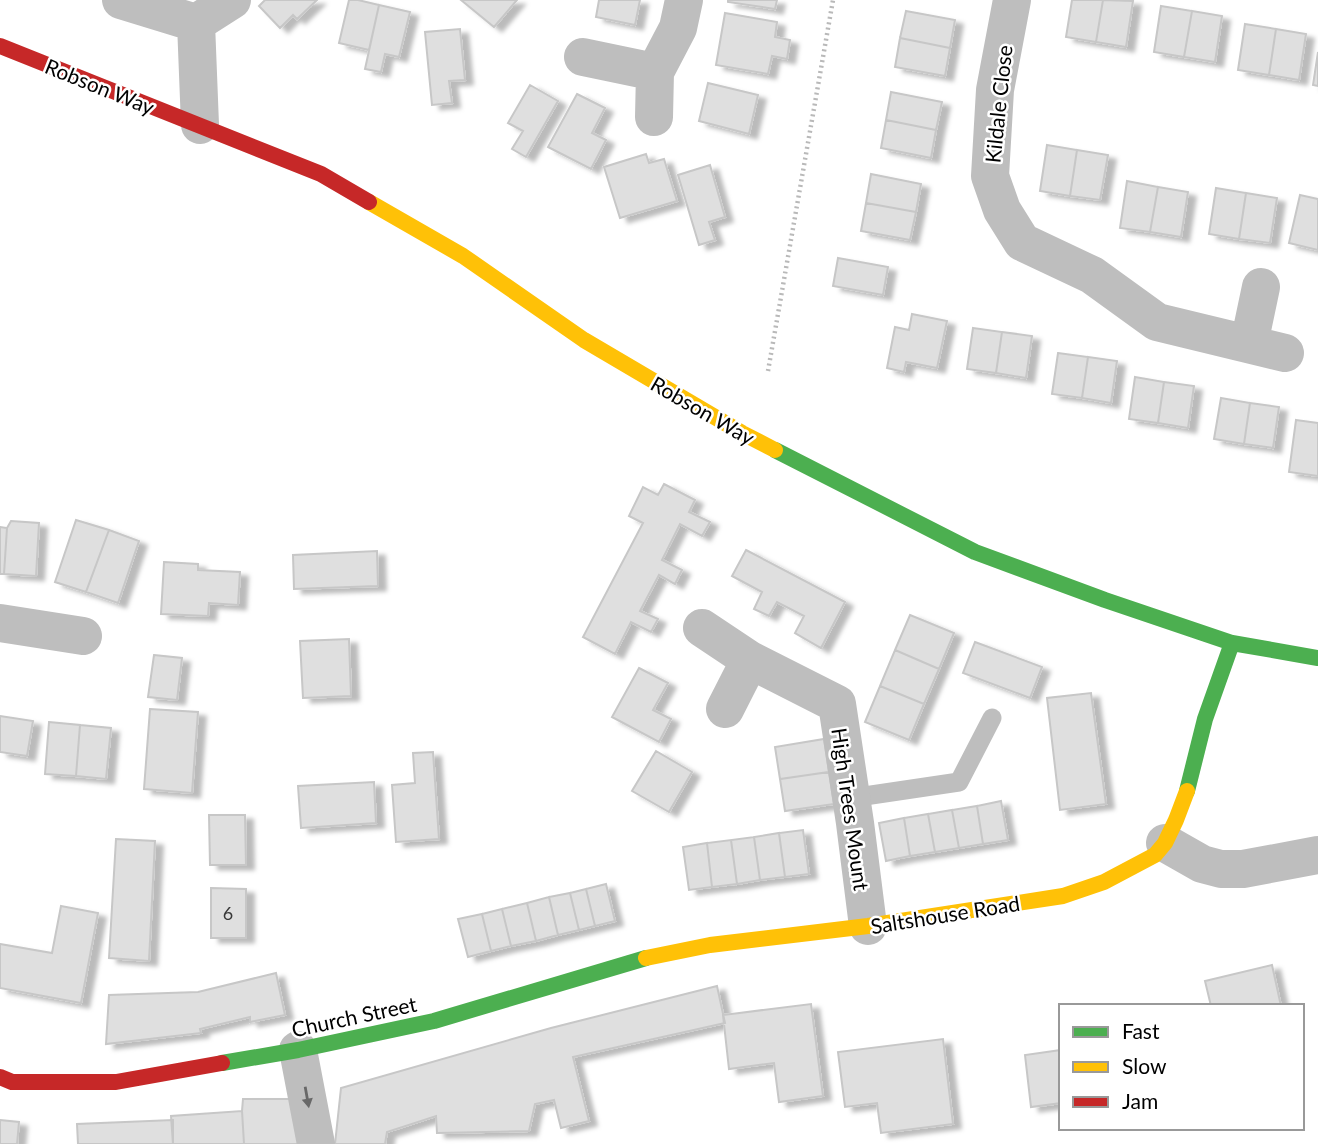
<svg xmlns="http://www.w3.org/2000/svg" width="1318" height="1144" font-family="Lato,sans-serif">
<defs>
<filter id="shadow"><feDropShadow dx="8" dy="4.5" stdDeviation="2" flood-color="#0004"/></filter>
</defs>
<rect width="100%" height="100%" fill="#fff"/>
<!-- building -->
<path fill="#dfdfdf" stroke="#c7c7c7" stroke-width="2" filter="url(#shadow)" d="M 265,0 L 317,0 L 297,19 L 293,15 L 280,28 L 259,6 Z
M 349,0 L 358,0 L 379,5 L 369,50 L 339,43 Z
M 461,0 L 517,0 L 494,27 Z
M 599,0 L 640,0 L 635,25 L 596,17 Z
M 728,0 L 777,0 L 775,9 L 728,2 Z
M 1072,0 L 1103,0 L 1096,42 L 1066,37 Z
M 1103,0 L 1133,1 L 1126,47 L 1096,42 Z
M 379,5 L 410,12 L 399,57 L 385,54 L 381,72 L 365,69 Z
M 1161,6 L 1192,11 L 1184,57 L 1154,52 Z
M 906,11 L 955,20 L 950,48 L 900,38 Z
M 1192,11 L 1222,16 L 1215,62 L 1184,57 Z
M 725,13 L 777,22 L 775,37 L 790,40 L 787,59 L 772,56 L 768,74 L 716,65 Z
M 1245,24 L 1276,29 L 1269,75 L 1238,70 Z
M 460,29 L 465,80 L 449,81 L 452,103 L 432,105 L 425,32 Z
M 1276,29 L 1306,34 L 1299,80 L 1269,75 Z
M 900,38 L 950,48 L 945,76 L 895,67 Z
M 1318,52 L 1318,86 L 1313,85 Z
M 708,83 L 758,95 L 749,134 L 699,121 Z
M 530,85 L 558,101 L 526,157 L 512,149 L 523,131 L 508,123 Z
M 891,92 L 942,102 L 936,130 L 886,120 Z
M 577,94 L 605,108 L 592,133 L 606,140 L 591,169 L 548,147 Z
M 886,120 L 936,130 L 931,158 L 881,148 Z
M 1047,145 L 1077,150 L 1070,196 L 1040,191 Z
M 1077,150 L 1108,155 L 1100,200 L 1070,196 Z
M 646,154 L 649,163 L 664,159 L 677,201 L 620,218 L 604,167 Z
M 710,165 L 725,217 L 709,222 L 715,240 L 699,245 L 678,175 Z
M 871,174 L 921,184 L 916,212 L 866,203 Z
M 1127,181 L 1158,187 L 1150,232 L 1120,228 Z
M 1158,187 L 1188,192 L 1181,237 L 1150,232 Z
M 1216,188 L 1246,193 L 1239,239 L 1209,234 Z
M 1246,193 L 1277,198 L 1270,243 L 1239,239 Z
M 1300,195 L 1318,199 L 1318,250 L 1289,243 Z
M 866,203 L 916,212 L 910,240 L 861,231 Z
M 838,258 L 888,267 L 883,295 L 833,286 Z
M 912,314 L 947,321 L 937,368 L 906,362 L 904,372 L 887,368 L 895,327 L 909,330 Z
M 973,328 L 1002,332 L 996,373 L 967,369 Z
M 1002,332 L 1032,336 L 1026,378 L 996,373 Z
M 1058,353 L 1088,357 L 1082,398 L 1052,394 Z
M 1088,357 L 1117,361 L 1111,403 L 1082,398 Z
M 1135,377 L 1164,382 L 1158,423 L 1129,419 Z
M 1164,382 L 1194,386 L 1188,428 L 1158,423 Z
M 1221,398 L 1250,403 L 1244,444 L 1214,439 Z
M 1250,403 L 1279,407 L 1273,448 L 1244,444 Z
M 1296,420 L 1318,423 L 1318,476 L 1289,472 Z
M 664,484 L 695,500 L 689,512 L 710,522 L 702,536 L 680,524 L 662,560 L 682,570 L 675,584 L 659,575 L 640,611 L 658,619 L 651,632 L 631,622 L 615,654 L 583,637 L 643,523 L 629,516 L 643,487 L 658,495 Z
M 76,520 L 109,530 L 86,592 L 55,582 Z
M 11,521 L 39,523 L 36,576 L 4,574 L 7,528 Z
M 0,527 L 7,528 L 4,574 L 0,574 Z
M 109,530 L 139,541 L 118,603 L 86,592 Z
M 746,550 L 845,602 L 821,648 L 795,633 L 804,616 L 777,602 L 769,616 L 754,609 L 762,592 L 732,576 Z
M 377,551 L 378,586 L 294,589 L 293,555 Z
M 164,562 L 198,564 L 198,570 L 240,572 L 238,605 L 209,603 L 208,616 L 161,614 Z
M 910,615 L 954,633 L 939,669 L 895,650 Z
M 349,639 L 351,696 L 303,698 L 300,641 Z
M 975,642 L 1042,667 L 1030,698 L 963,673 Z
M 895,650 L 939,669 L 924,704 L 880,686 Z
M 154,655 L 182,658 L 177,700 L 148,697 Z
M 639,668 L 668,683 L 653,710 L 671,719 L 659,742 L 612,717 Z
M 880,686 L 924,704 L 909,740 L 865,722 Z
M 1091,693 L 1106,804 L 1060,810 L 1047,698 Z
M 150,709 L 198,712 L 192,793 L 144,789 Z
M 0,716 L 33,721 L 27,756 L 0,752 Z
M 49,722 L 80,725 L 76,776 L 45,774 Z
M 80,725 L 111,728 L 106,779 L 76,776 Z
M 824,739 L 829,772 L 780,779 L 775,747 Z
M 656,751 L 692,772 L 669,812 L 632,791 Z
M 433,752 L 439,839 L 396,842 L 392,785 L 415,783 L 413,753 Z
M 829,772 L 834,804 L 785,811 L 780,779 Z
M 374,782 L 376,823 L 301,828 L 298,786 Z
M 1001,801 L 1008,840 L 983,844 L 977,806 Z
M 977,806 L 983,844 L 959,848 L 952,810 Z
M 952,810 L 959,848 L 935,852 L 928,814 Z
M 928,814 L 935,852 L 910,856 L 904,818 Z
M 209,815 L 245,815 L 246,865 L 210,865 Z
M 904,818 L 910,856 L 886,861 L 879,823 Z
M 803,830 L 809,874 L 785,877 L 779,833 Z
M 779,833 L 785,877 L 760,880 L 754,837 Z
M 754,837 L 760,880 L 737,884 L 731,840 Z
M 116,839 L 155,841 L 149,961 L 109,958 Z
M 731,840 L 737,884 L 712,887 L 707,843 Z
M 707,843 L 712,887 L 689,890 L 683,847 Z
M 606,884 L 615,921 L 595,926 L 586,889 Z
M 211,888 L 246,889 L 246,938 L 211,938 Z
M 586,889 L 595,926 L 579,930 L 570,893 Z
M 570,893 L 579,930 L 558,935 L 549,897 Z
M 549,897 L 558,935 L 536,941 L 527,903 Z
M 527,903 L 536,941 L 511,946 L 502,909 Z
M 61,906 L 98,913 L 81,1003 L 0,988 L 0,944 L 52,953 Z
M 502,909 L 511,946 L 491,951 L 482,914 Z
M 482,914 L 491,951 L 468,957 L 458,919 Z
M 1272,965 L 1281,1006 L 1211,1006 L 1205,981 Z
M 276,973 L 285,1015 L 250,1022 L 250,1017 L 200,1029 L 201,1033 L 106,1044 L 109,995 L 198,992 Z
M 717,986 L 725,1023 L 573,1057 L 589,1121 L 561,1128 L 554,1100 L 535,1104 L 529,1131 L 437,1133 L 436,1116 L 387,1132 L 385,1144 L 335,1144 L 341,1088 L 551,1028 Z
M 811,1004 L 823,1096 L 779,1102 L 774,1063 L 729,1069 L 723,1015 Z
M 943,1039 L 953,1124 L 881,1133 L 877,1103 L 845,1107 L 838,1052 Z
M 1061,1050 L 1061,1103 L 1031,1107 L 1025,1055 Z
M 243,1099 L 299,1099 L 299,1144 L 244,1144 L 242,1111 Z
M 242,1111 L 244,1144 L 173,1144 L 171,1116 Z
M 0,1120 L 19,1122 L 17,1144 L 0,1144 Z
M 173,1120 L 173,1144 L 78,1144 L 77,1124 Z"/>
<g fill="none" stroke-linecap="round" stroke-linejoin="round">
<!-- path -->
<path stroke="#b9b9b9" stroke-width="4.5" stroke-dasharray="2 3.5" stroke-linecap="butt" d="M 768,371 L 833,0"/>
<!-- lane -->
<path stroke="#bebebe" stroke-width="19" d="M 851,798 L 959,782 L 992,718"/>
<!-- street -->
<path stroke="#bebebe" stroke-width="38" d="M 121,0 L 196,23 L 200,125
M 1012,0 L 995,90 L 990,176 L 1002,210 L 1022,242 L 1092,275 L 1157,322 L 1285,353
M 196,23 L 232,0
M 583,57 L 655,72
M 654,117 L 655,72 L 678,28 L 684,0
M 1249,344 L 1261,287
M 0,623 L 83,636
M 702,628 L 750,660 L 837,704 L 855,823 L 868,926
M 725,709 L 750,660
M 1165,843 L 1202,864 L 1221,869 L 1243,869 L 1318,855
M 298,1050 L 316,1144"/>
<!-- fast -->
<path stroke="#4caf50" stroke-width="16" d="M 775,450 L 975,552 L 1105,600 L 1232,643 L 1318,658
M 1187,791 L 1205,719 L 1232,643
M 222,1063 L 298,1050 L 434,1021 L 646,958"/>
<!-- slow -->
<path stroke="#ffc107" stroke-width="16" d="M 369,202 L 463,256 L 584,340 L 742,433 L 775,450
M 646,958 L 710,945 L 868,926 L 1063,896 L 1104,882 L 1155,855 L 1165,843 L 1176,820 L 1187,791"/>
<!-- jam -->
<path stroke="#c62828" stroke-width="16" d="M 0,46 L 321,174 L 369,202
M 0,1077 L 12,1082 L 116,1082 L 222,1063"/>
</g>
<!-- one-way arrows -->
<defs><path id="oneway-solid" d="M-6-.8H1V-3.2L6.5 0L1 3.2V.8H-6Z" transform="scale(1.75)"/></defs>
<use fill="#686868" href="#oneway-solid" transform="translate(307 1097) rotate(80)"/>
<g text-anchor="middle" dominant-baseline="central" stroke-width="5" stroke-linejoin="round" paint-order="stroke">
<!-- number labels -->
<g font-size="18" fill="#383838">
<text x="228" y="913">6</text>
</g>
<!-- street labels -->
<g font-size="21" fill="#000" stroke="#fff">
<text transform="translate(100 86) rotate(22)">Robson Way</text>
<text transform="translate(998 104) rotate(-84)">Kildale Close</text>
<text transform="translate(703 410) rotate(30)">Robson Way</text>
<text transform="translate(851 809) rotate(82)">High Trees Mount</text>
<text transform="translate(945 914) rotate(-9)">Saltshouse Road</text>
<text transform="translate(354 1016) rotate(-12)">Church Street</text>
</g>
</g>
<!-- legend -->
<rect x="1059" y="1004" width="245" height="126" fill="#ffffff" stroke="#999999" stroke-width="2"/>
<rect x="1073" y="1027" width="35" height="10" fill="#4caf50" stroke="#999999" stroke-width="2"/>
<text x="1122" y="1039" font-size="21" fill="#000000">Fast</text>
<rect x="1073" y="1062" width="35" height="10" fill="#ffc107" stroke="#999999" stroke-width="2"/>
<text x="1122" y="1074" font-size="21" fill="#000000">Slow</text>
<rect x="1073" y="1097" width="35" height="10" fill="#c62828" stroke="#999999" stroke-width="2"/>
<text x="1122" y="1109" font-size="21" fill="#000000">Jam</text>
</svg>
